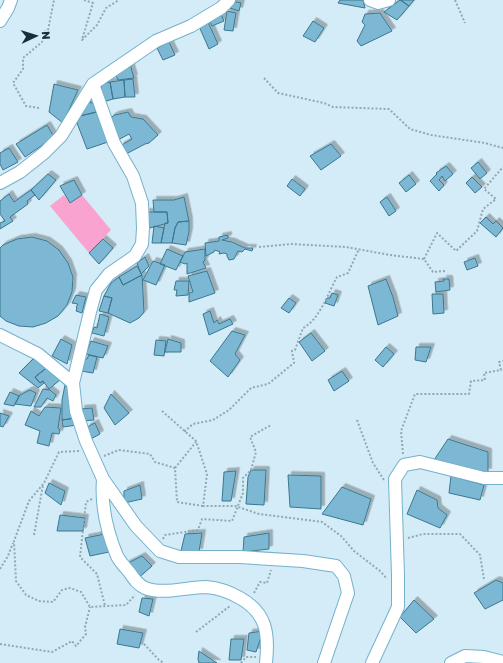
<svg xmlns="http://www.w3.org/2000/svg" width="503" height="663" font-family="'Golos Text',sans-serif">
<defs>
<filter id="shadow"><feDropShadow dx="3.5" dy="-3.5" stdDeviation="0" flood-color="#0004"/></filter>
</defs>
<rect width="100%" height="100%" fill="#d4ecf7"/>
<!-- green -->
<path fill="#f9a4d0" d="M 64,195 L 70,203 L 82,195 L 111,230 L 89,253 L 50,206 Z"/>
<!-- building -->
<path fill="#7cb8d3" stroke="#3b7790" filter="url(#shadow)" d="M 340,0 L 363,0 L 365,8 L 338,3 Z
M 400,0 L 409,6 L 397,20 L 384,12 Z
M 401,0 L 414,0 L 409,6 Z
M 232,1 L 241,3 L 239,11 L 230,8 Z
M 227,11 L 236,13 L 233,31 L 224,30 Z
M 220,12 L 224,21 L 212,26 L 208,18 Z
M 380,13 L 392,31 L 361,46 L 357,41 L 365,25 L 362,22 L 365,14 Z
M 207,20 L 218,44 L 209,49 L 198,24 Z
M 313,21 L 324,28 L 315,42 L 303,36 Z
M 169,42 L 175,55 L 163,60 L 157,48 Z
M 130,64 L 134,78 L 118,80 L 115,73 Z
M 133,79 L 135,97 L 125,97 L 124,80 Z
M 124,80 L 125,97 L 113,99 L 110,82 Z
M 110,82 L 113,99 L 103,102 L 101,84 Z
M 54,84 L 78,90 L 63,123 L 49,112 Z
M 84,102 L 94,103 L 96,112 L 80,116 Z
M 97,112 L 108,142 L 87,149 L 77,123 L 80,116 Z
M 128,112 L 131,117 L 143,119 L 158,135 L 149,143 L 145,144 L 126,154 L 120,146 L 132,139 L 129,134 L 118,140 L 110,118 L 115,115 Z
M 47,125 L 54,137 L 25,157 L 16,144 Z
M 331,144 L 341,156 L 321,170 L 310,156 Z
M 9,148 L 18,162 L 3,170 L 0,164 L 0,153 Z
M 478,162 L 487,173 L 480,179 L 471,168 Z
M 446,166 L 453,174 L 445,181 L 442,176 L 439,180 L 444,185 L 439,191 L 430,181 L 437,174 L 436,173 Z
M 48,174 L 56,180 L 39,200 L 31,190 Z
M 409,175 L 416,184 L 406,192 L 399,183 Z
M 472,177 L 482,187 L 475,193 L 466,183 Z
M 292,179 L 305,189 L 300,196 L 287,186 Z
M 74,180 L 82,195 L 70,203 L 60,186 Z
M 31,190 L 35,195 L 27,201 L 28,204 L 10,217 L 13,221 L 0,229 L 0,223 L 5,221 L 0,214 L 0,201 L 9,194 L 14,202 Z
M 184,197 L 189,221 L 178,222 L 175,228 L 172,243 L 161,243 L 165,223 L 168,223 L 167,212 L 154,212 L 153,200 L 174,200 Z
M 387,197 L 396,211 L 389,216 L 380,202 Z
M 146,212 L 167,212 L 168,223 L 150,228 Z
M 486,217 L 493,224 L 496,221 L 503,228 L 496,237 L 480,223 Z
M 189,221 L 189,232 L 186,245 L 172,243 L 175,228 L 178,222 Z
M 154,226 L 164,228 L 161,243 L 152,243 Z
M 228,235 L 228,238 L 222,240 L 232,242 L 245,248 L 253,248 L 252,251 L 245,249 L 242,252 L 238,251 L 234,259 L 229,260 L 227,256 L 227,254 L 224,253 L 219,254 L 220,252 L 215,250 L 214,252 L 206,256 L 205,243 L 219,241 L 219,237 Z
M 32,237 L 47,241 L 59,250 L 68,263 L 73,277 L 72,292 L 67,305 L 58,316 L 46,323 L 33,327 L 19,326 L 6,321 L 0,316 L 0,248 L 3,245 L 17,239 Z
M 103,239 L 113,248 L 99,264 L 89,253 Z
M 167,249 L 183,256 L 176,270 L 160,264 Z
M 205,249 L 205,260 L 203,262 L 206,268 L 187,274 L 187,263 L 185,264 L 180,262 L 185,252 Z
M 145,257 L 149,266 L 141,274 L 137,263 Z
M 475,258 L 478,266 L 467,270 L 464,262 Z
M 153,261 L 165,265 L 156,285 L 143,280 Z
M 137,266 L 142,275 L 123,285 L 119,277 Z
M 207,271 L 215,293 L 189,302 L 189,293 L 193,292 L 188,276 Z
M 142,275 L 144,312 L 139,318 L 130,323 L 108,313 L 112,298 L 104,296 L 111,283 L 119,277 L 123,285 Z
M 386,279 L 393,297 L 398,316 L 378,325 L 368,286 Z
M 443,279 L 449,279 L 450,290 L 436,292 L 435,282 L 444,281 Z
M 176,281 L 189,281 L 188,295 L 176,296 L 177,290 L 174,290 Z
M 332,293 L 338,295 L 334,306 L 325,303 L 327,298 L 330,298 Z
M 432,294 L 443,294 L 444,313 L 433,314 Z
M 76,295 L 86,297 L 82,313 L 76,311 L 77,308 L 76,307 L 78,304 L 72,303 Z
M 104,296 L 112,298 L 108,313 L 99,311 Z
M 289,298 L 296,303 L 289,313 L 281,308 Z
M 210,311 L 214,323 L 217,320 L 219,324 L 230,319 L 233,324 L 209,335 L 203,314 Z
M 100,314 L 109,317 L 104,336 L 92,333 L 94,327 L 97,328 Z
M 232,331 L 245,335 L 235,354 L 240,360 L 228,377 L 210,361 Z
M 311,333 L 325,351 L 312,361 L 299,342 Z
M 61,339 L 72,345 L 67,364 L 52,356 Z
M 168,339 L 181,343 L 181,352 L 165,352 Z
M 156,340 L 166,341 L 164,356 L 154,355 Z
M 91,341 L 108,346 L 103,358 L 86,354 Z
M 386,347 L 394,354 L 383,367 L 375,360 Z
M 416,347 L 431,347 L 426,362 L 415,360 Z
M 38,354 L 50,365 L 35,377 L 40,383 L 43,381 L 44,383 L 38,388 L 19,373 Z
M 89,355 L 97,357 L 93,373 L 81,371 L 84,359 L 87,359 Z
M 50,365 L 61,379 L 49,389 L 43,381 L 40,383 L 35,377 Z
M 342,371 L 349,381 L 334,391 L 328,380 Z
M 66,380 L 76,418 L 62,420 L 62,400 Z
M 43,389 L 50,390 L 56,395 L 53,401 L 47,398 L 41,407 L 34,407 Z
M 30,390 L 36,393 L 31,406 L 15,404 L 20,395 Z
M 10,392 L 19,396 L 14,406 L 4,404 Z
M 111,394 L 129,413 L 115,425 L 104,408 Z
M 45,407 L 61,408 L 58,428 L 60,430 L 59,434 L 52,433 L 49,446 L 37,443 L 40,431 L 25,425 L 31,411 L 39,416 Z
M 92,408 L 94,420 L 82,421 L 81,409 Z
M 0,413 L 9,416 L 3,427 L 0,426 Z
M 76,418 L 77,425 L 63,427 L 62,420 Z
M 95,423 L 100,434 L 87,441 L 87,427 Z
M 448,439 L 488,452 L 488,472 L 461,468 L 434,460 Z
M 251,470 L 266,470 L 264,505 L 246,504 L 248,477 Z
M 236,471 L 231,501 L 222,501 L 224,472 Z
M 288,475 L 321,476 L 321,509 L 290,507 Z
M 451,476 L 484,485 L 480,500 L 449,493 Z
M 49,483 L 65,491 L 61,505 L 45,493 Z
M 140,485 L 142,499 L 124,503 L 124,491 Z
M 342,487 L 371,499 L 363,525 L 322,514 Z
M 417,490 L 437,500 L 438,508 L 447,515 L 440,528 L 407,514 Z
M 60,515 L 85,518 L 83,531 L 57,531 Z
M 202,533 L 199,552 L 181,551 L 185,534 Z
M 269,533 L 269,549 L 243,552 L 244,537 Z
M 105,534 L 109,552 L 90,556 L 85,538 Z
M 142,556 L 152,566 L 136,580 L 126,564 Z
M 496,580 L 503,583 L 503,600 L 485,609 L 474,593 Z
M 142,598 L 153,599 L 149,616 L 139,612 Z
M 414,600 L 434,619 L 416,633 L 400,617 Z
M 120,629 L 143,633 L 139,648 L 117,644 Z
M 263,631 L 256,652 L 247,650 L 249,633 Z
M 231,639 L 244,639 L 241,660 L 229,660 Z
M 199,651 L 217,663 L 199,663 L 198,659 Z"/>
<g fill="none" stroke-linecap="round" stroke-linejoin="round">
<defs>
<path id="minor" d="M 370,0 L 378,3 L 389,0
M 0,21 L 8,8 L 11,0
M 93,84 L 114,143 L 133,176 L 142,203 L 143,228 L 142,244 L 135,256 L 109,274 L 96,290 L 90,312 L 73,383 L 76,411 L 86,441 L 103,479 L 136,526 L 160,551 L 179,557 L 240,557 L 303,561 L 336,566 L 344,576 L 348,593 L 324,663
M 0,183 L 20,172 L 44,153 L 61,136 L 93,84 L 156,41 L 191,26 L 221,8 L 229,0
M 0,335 L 38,354 L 73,383
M 103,479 C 101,504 107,532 117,556 C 120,562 126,568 130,573 C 134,579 138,585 145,588 C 162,595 188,587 206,587 C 219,588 228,591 240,598 C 267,613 269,634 266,663
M 372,663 L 398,607 L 398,576 L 395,479 L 404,465 L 420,462 L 484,478 L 503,478
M 451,663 L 465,656 L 484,657 L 503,662"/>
</defs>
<!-- minor casing -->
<use href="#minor" stroke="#74b1cb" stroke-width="14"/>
<!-- path -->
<path stroke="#90a8b3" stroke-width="2" stroke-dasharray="2 2" stroke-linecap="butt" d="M 84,0 L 93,3 L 82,40 L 97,25 L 106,8 L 119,0
M 455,0 L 465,23
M 264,78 L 278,93 L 324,103 L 333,107 L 389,109 L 410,129 L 431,135 L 485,143 L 503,148
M 39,108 L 26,106 L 13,83 L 23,69 L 23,58 L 42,42 L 43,32 L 48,30 L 54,0
M 259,247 L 291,244 L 346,247 L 390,255 L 424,259 L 433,272 L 445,271
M 424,259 L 437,233 L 456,251 L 477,231 L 483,209 L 496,199 L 484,189 L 503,167
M 162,411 L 196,441 L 207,474 L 203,506 L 235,506 L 259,514 L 322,522 L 341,536 L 354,551 L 380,571 L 387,579
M 357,420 L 373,463 L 384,480
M 186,431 L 185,431 L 193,424 L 213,420 L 229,410 L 251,388 L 268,384 L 294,363 L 292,351 L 295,350 L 303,328 C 320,319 328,293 337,277 L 348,273 L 359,249
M 79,451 L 59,452 L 44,483 L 29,501 L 14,541 L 16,581 L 26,595 L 39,601 L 53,602 L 62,590 L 70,588 L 81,592 L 90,607 L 126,605 L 135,595
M 403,454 L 401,431 L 415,394 L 469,394 L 471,381 L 485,380 L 484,373 L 501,370 L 499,362 L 503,361
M 104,456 L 119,450 L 150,454 L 155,462 L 175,468 L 177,502 L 203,506
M 175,468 L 196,442
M 92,499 L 86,502 L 80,557 L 97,574 L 105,606
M 34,535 L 43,485
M 408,538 L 423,534 L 460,534 L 480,555 L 484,579
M 163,539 L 165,535 L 198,530 L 202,519 L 232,521 L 243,493 L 243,478 L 251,470 L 256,452 L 250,437 L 271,425
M 0,569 L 8,556 L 13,543
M 254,593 L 260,582 L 267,583 L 271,570
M 196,632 L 230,606
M 0,644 L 52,652 L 72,641 L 76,646 L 86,634 L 85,627 L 90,607
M 144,644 L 159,660 L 164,663
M 241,663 L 246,657 L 256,657"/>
<!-- minor -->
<use href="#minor" stroke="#fff" stroke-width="12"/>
</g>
<!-- north arrow -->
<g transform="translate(36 36) rotate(86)" stroke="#d4ecf7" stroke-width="3" paint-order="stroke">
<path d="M0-3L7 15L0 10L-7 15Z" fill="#152e39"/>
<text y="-6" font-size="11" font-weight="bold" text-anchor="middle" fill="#152e39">N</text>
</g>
</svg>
